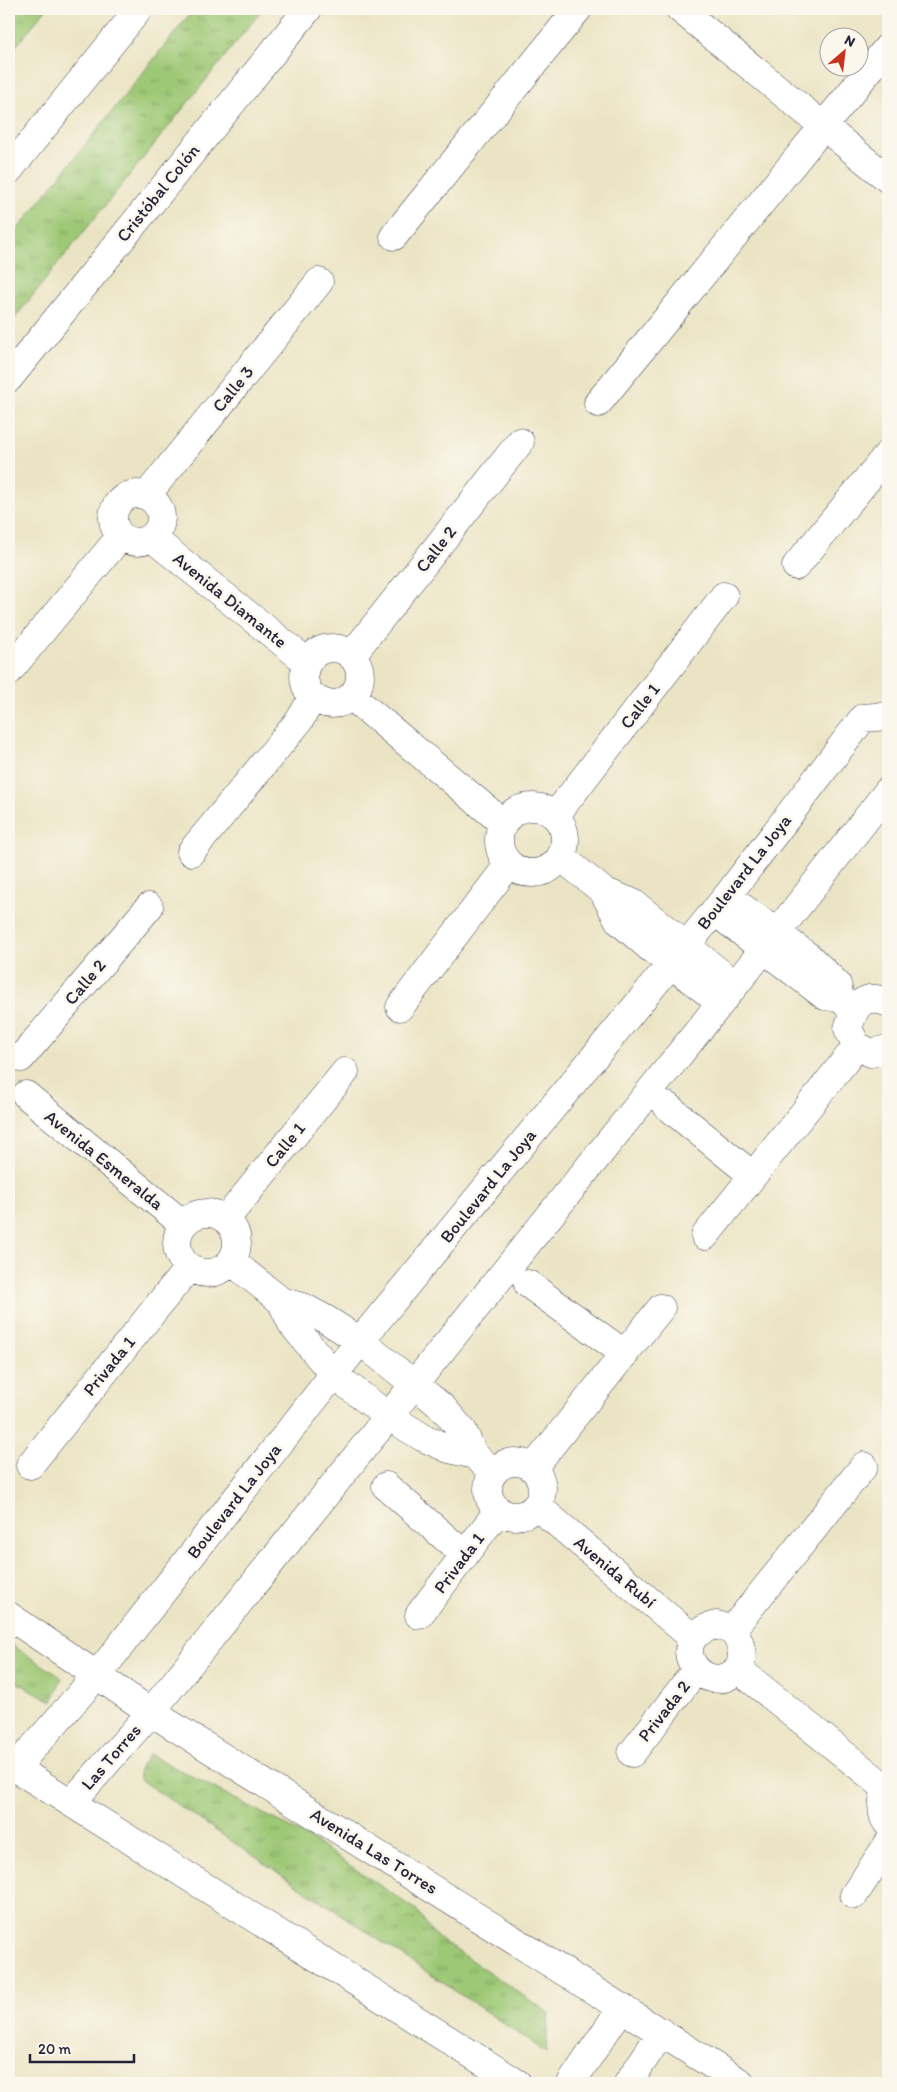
<svg xmlns="http://www.w3.org/2000/svg" width="897" height="2092" font-family="Itim,sans-serif">
<defs>
<pattern id="grass-tufts" width="24" height="20" patternUnits="userSpaceOnUse" patternTransform="scale(1.25)"><rect width="24" height="20" fill="#9dc875"/><path d="M3 7l-1-3M5 7V3M7 7l1-3M15 17l-1-3M17 17v-4M19 17l1-3" fill="none" stroke="#80a261"/></pattern>
</defs>
<rect width="100%" height="100%" fill="#fbf7ec"/>
<filter id="ink" filterUnits="userSpaceOnUse"><feTurbulence type="fractalNoise" baseFrequency=".02" numOctaves="2"/><feDisplacementMap in="SourceGraphic" scale="10" xChannelSelector="R" yChannelSelector="G"/><feConvolveMatrix kernelMatrix="1 2 1 2 8 2 1 2 1" color-interpolation-filters="sRGB"/></filter>
<filter id="wash" filterUnits="userSpaceOnUse"><feTurbulence type="fractalNoise" baseFrequency=".0096" numOctaves="4" result="noise"/><feDisplacementMap in="SourceGraphic" scale="20" xChannelSelector="R" yChannelSelector="G"/><feGaussianBlur stdDeviation="1.12" result="paint"/><feColorMatrix in="noise" values="0 0 0 0 0 0 0 0 0 0 0 0 0 0 0 0 0 1.4 0 .05"/><feComposite in="paint" operator="in"/></filter>
<g filter="url(#wash)">
<rect width="100%" height="100%" fill="#ebe4c4"/>
<!-- grass -->
<path fill="url(#grass-tufts)" stroke="#607558" d="M 9,9 L 46,9 L 9,55 Z
M 194,9 L 263,9 L 9,325 L 9,240 Z
M 9,1643 L 62,1678 L 52,1701 L 9,1678 Z
M 149,1754 L 308,1837 L 416,1910 L 435,1936 L 549,2013 L 546,2052 L 139,1779 L 139,1769 Z"/>
</g>
<g filter="url(#ink)">
<g fill="none" stroke-linecap="round" stroke-linejoin="round">
<defs>
<path id="minor" d="M 680,9 L 888,179
M 9,170 L 139,9
M 394,236 L 578,9
M 9,378 L 308,9
M 598,403 L 888,47
M113 518a24 24 0 1 1 48 0a24 24 0 1 1-48 0Z
M 147,495 L 319,282
M 152,538 L 307,662
M 796,566 L 888,454
M304 676a28 28 0 1 1 56 0a28 28 0 1 1-56 0Z
M 351,656 L 520,442
M 9,671 L 120,537
M 351,696 L 503,823
M499 840a33 33 0 1 1 66 0a33 33 0 1 1-66 0Z
M 555,816 L 724,596
M 191,852 L 299,721 L 313,697
M 561,857 L 603,891 L 633,903 L 734,984
M 603,891 L 619,921 L 649,947 L 720,1002
M 727,896 L 809,957 L 837,984 L 840,998
M 714,911 L 825,996 L 840,998 L 853,1010
M 888,1003 C 863,991 854,1007 848,1029 L 857,1046 L 871,1053 L 888,1049
M 400,1007 L 509,864
M 21,1058 L 149,907
M 26,1095 L 183,1224
M 667,1106 L 752,1175
M177 1243a30 30 0 1 1 60 0a30 30 0 1 1-60 0Z
M 226,1219 L 345,1072
M 705,1236 L 857,1046
M 231,1261 L 281,1301 L 305,1308 L 327,1320 L 360,1341 L 414,1384 L 442,1407 L 463,1431 L 474,1455
M 528,1284 L 625,1354
M 281,1301 L 292,1324 L 334,1375 L 388,1416 L 422,1437 L 449,1449 L 474,1455 L 494,1472
M488 1489a27 27 0 1 1 54 0a27 27 0 1 1-54 0Z
M 30,1465 L 189,1267
M 533,1468 L 661,1308
M 386,1486 L 465,1555
M 537,1506 L 693,1638
M 419,1615 L 498,1511
M 9,1616 L 151,1712 L 741,2083
M 717,1625 C 722,1627 728,1628 732,1631 C 741,1639 746,1660 737,1670 C 704,1702 659,1637 717,1625 Z
M 731,1631 L 864,1466
M 738,1669 L 887,1789
M 632,1753 L 696,1670
M 9,1764 L 517,2083
M 15,1768 L 98,1674 L 360,1341 L 727,896 L 863,718 L 888,716
M 888,1788 C 882,1798 879,1814 888,1824
M 72,1802 L 151,1712 L 764,949 L 888,791
M 854,1895 L 888,1844
M 571,2083 L 622,2007
M 628,2083 L 662,2032"/>
</defs>
<!-- minor casing -->
<use href="#minor" stroke="#403f50" stroke-width="29"/>
<!-- minor -->
<use href="#minor" stroke="#fff" stroke-width="28"/>
</g>
</g>
<g text-anchor="middle" dominant-baseline="central" stroke-width="5" stroke-linejoin="round" paint-order="stroke">
<!-- street labels -->
<g font-size="18" fill="#22223b" stroke="#fbf7ec">
<text transform="translate(158 193) rotate(-51)">Cristóbal Colón</text>
<text transform="translate(233 389) rotate(-51)">Calle 3</text>
<text transform="translate(436 549) rotate(-52)">Calle 2</text>
<text transform="translate(230 600) rotate(39)">Avenida Diamante</text>
<text transform="translate(640 706) rotate(-52)">Calle 1</text>
<text transform="translate(744 872) rotate(-52)">Boulevard La Joya</text>
<text transform="translate(85 982) rotate(-50)">Calle 2</text>
<text transform="translate(285 1145) rotate(-51)">Calle 1</text>
<text transform="translate(104 1160) rotate(39)">Avenida Esmeralda</text>
<text transform="translate(488 1186) rotate(-51)">Boulevard La Joya</text>
<text transform="translate(109 1366) rotate(-51)">Privada 1</text>
<text transform="translate(234 1501) rotate(-52)">Boulevard La Joya</text>
<text transform="translate(459 1563) rotate(-53)">Privada 1</text>
<text transform="translate(615 1572) rotate(40)">Avenida Rubí</text>
<text transform="translate(664 1711) rotate(-52)">Privada 2</text>
<text transform="translate(111 1757) rotate(-49)">Las Torres</text>
<text transform="translate(374 1851) rotate(32)">Avenida Las Torres</text>
</g>
</g>
<!-- margin -->
<rect width="897" height="2092" fill="none" stroke="#fbf7ec" stroke-width="30"/>
<!-- north arrow -->
<g transform="translate(844 52) rotate(28)"><circle r="24" fill="#fbf7ec" stroke="#a4a2a5"/>
<path d="M0-4L9 19L0 12L-9 19Z" fill="#c8321e"/>
<text y="-8" font-size="14" font-weight="bold" text-anchor="middle" fill="#22223b">N</text>
</g>
<!-- scale -->
<path d="M30 2054v8h104v-8" fill="none" stroke="#22223b" stroke-width="2.5"/>
<text x="38" y="2054" font-size="15" fill="#22223b" stroke="#fbf7ec" stroke-width="4" paint-order="stroke">20 m</text>
</svg>
